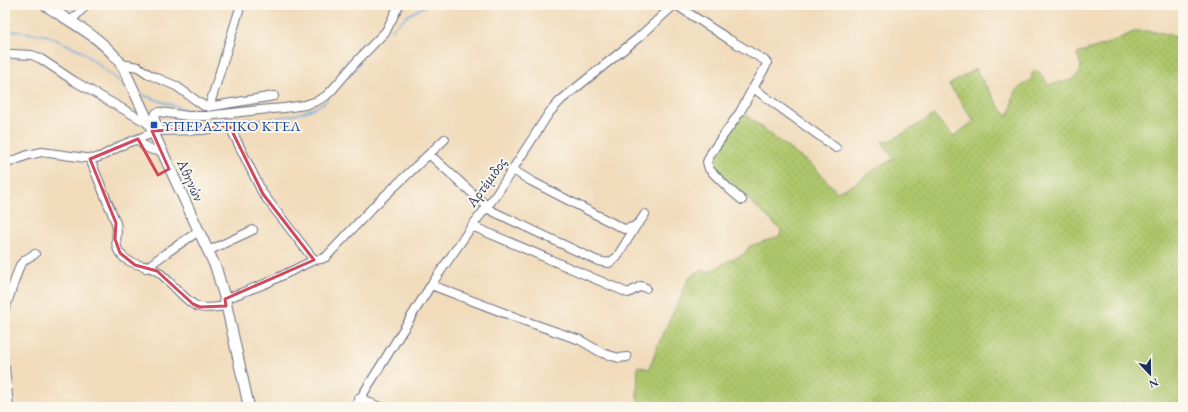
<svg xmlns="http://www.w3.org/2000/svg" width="1188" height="412" font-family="'EB Garamond',serif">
<defs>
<pattern id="grass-dots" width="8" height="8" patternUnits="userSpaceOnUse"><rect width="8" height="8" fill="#adc66b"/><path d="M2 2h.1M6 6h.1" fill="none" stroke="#94aa5f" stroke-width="1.8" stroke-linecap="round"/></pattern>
</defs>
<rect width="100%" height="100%" fill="#fbf7ec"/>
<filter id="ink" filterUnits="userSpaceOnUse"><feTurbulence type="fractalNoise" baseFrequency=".025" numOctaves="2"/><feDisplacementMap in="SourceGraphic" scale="8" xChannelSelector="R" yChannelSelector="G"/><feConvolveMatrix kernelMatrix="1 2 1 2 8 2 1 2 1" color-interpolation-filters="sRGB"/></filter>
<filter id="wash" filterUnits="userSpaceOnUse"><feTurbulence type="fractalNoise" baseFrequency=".012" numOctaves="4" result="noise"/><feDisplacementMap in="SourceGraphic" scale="16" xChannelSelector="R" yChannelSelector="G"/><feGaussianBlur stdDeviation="0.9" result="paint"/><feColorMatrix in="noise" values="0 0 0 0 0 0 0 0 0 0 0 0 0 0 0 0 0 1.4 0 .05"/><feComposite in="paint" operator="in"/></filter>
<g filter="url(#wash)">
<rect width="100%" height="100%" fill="#f1dbbb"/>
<!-- grass -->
<path fill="url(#grass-dots)" stroke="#647a64" d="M 1136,31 C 1153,31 1169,32 1183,41 L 1183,407 L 640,407 L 637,396 L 638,366 L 649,369 L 659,342 C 663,337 664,331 667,325 C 673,315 676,304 683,294 L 681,291 L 685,287 L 689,277 L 692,276 L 694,273 L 701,270 L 709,272 L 730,260 L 743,255 L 750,246 L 780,236 L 781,230 L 748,199 L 728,183 L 709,160 L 742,112 L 797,155 L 812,165 L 837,192 L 853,185 L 881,165 L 894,159 L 882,142 L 892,140 L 934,115 L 953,137 L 974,121 L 949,85 L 975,69 L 1002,111 L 1008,115 C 1014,106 1011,106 1013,97 C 1016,88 1026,84 1032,79 L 1032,73 L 1035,70 L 1039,72 L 1049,85 L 1071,80 L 1080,73 L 1081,65 L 1077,55 L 1081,52 L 1106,44 Z"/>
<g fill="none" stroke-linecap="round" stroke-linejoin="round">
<!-- stream -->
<path stroke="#70afe3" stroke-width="1.5" d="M 5,30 L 45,35 L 80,50 L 129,89
M 391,30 L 407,16 L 427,5
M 348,77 L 361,62
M 140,94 L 192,112
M 224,117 C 251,122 307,119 328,99"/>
</g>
</g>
<g filter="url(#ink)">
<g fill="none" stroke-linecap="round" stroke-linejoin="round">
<defs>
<path id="minor" d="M 676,5 L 730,40 L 764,60 L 767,63 L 766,66 L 753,88 L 836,148
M 71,21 L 86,5
M 12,54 L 32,55 L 41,59 L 74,81 L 149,124
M 121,64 L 138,67 L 150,75 L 176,86 L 204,106 L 214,106 L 274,96
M 209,107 L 239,11
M 159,130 L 154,117 L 156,113 L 160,112 L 188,116 L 206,116 L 259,110 L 284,108 L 305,105 L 317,101 L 326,96 L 333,89 L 357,61 L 386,31 L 399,5
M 154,131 L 203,130 L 224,126 L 230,127 L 263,194 L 314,260
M 138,139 C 142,146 152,152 160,150
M 429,154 L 492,211 L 598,261 L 609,263 L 617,257 L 636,226
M 90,159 L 116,223 C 119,233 113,242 119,252 C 129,267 144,263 157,271 C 169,279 187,304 199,307 C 207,309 218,307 226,306
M 5,164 L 28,155 L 42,152 L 93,159 L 102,156 L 122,145 L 153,133
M 513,170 L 531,181 L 624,229 C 635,228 640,223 645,214
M 742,200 L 729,189 L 709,169 L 707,162 L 711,153 L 740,112 L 753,88
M 472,226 L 628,293 L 630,292 L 641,286 L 646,288
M 208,251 L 253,230
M 146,268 L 166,253 L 199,231
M 431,285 L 528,322 L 580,340 L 602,353 L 619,358 L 627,357
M 225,299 L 267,283 L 314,260 L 321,259 L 326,257 L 375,205 L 445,139
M 5,309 L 20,265 L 26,259 L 35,254
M 5,368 L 9,407
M 359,398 L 380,407
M 355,407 L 431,285 L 472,226 L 496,195 L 549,113 L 561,100 L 638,38 L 674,5"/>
<path id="major" d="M 45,5 C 73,24 104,38 123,67 L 216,268 L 225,299 L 249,407"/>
</defs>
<!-- minor casing -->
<use href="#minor" stroke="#666b7f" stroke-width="10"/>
<!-- major casing -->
<use href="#major" stroke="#666b7f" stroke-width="12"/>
<!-- minor -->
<use href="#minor" stroke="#fff" stroke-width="8"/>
<!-- major -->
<use href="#major" stroke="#fff" stroke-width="10"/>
</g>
</g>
<!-- marked area -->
<path fill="none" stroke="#d1495b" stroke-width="3" stroke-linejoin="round" d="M 230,127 L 263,194 L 314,260 L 225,299 L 226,306 L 200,307 L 193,304 L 157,271 L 135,265 L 120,253 L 115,239 L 116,223 L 90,159 L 138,139 L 158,175 L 169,169 L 152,131 Z"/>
<!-- markers -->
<rect fill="#1a4fb4" stroke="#fbf7ec" stroke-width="1.5" x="150" y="121" width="8" height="8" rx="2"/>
<g text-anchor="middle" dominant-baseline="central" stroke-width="4" stroke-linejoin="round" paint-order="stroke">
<!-- transit labels -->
<g font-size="15" fill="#164399" stroke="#fbf7ec" text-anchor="start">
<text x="162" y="125">ΥΠΕΡΑΣΤΙΚΟ ΚΤΕΛ</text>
</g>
<!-- street labels -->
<g font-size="15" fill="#1b2f5e" stroke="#fbf7ec">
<text transform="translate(191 180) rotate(65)">Αθηνών</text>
<text transform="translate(486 182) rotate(-54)">Αρτέμιδος</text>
</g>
</g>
<!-- margin -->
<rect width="1188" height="412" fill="none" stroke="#fbf7ec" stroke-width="20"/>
<!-- north arrow -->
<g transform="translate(1150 374) rotate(158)" stroke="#fbf7ec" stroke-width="3" paint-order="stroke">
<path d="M0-3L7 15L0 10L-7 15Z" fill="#1b2f5e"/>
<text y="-6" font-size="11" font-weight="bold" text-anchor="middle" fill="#1b2f5e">N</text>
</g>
</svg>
